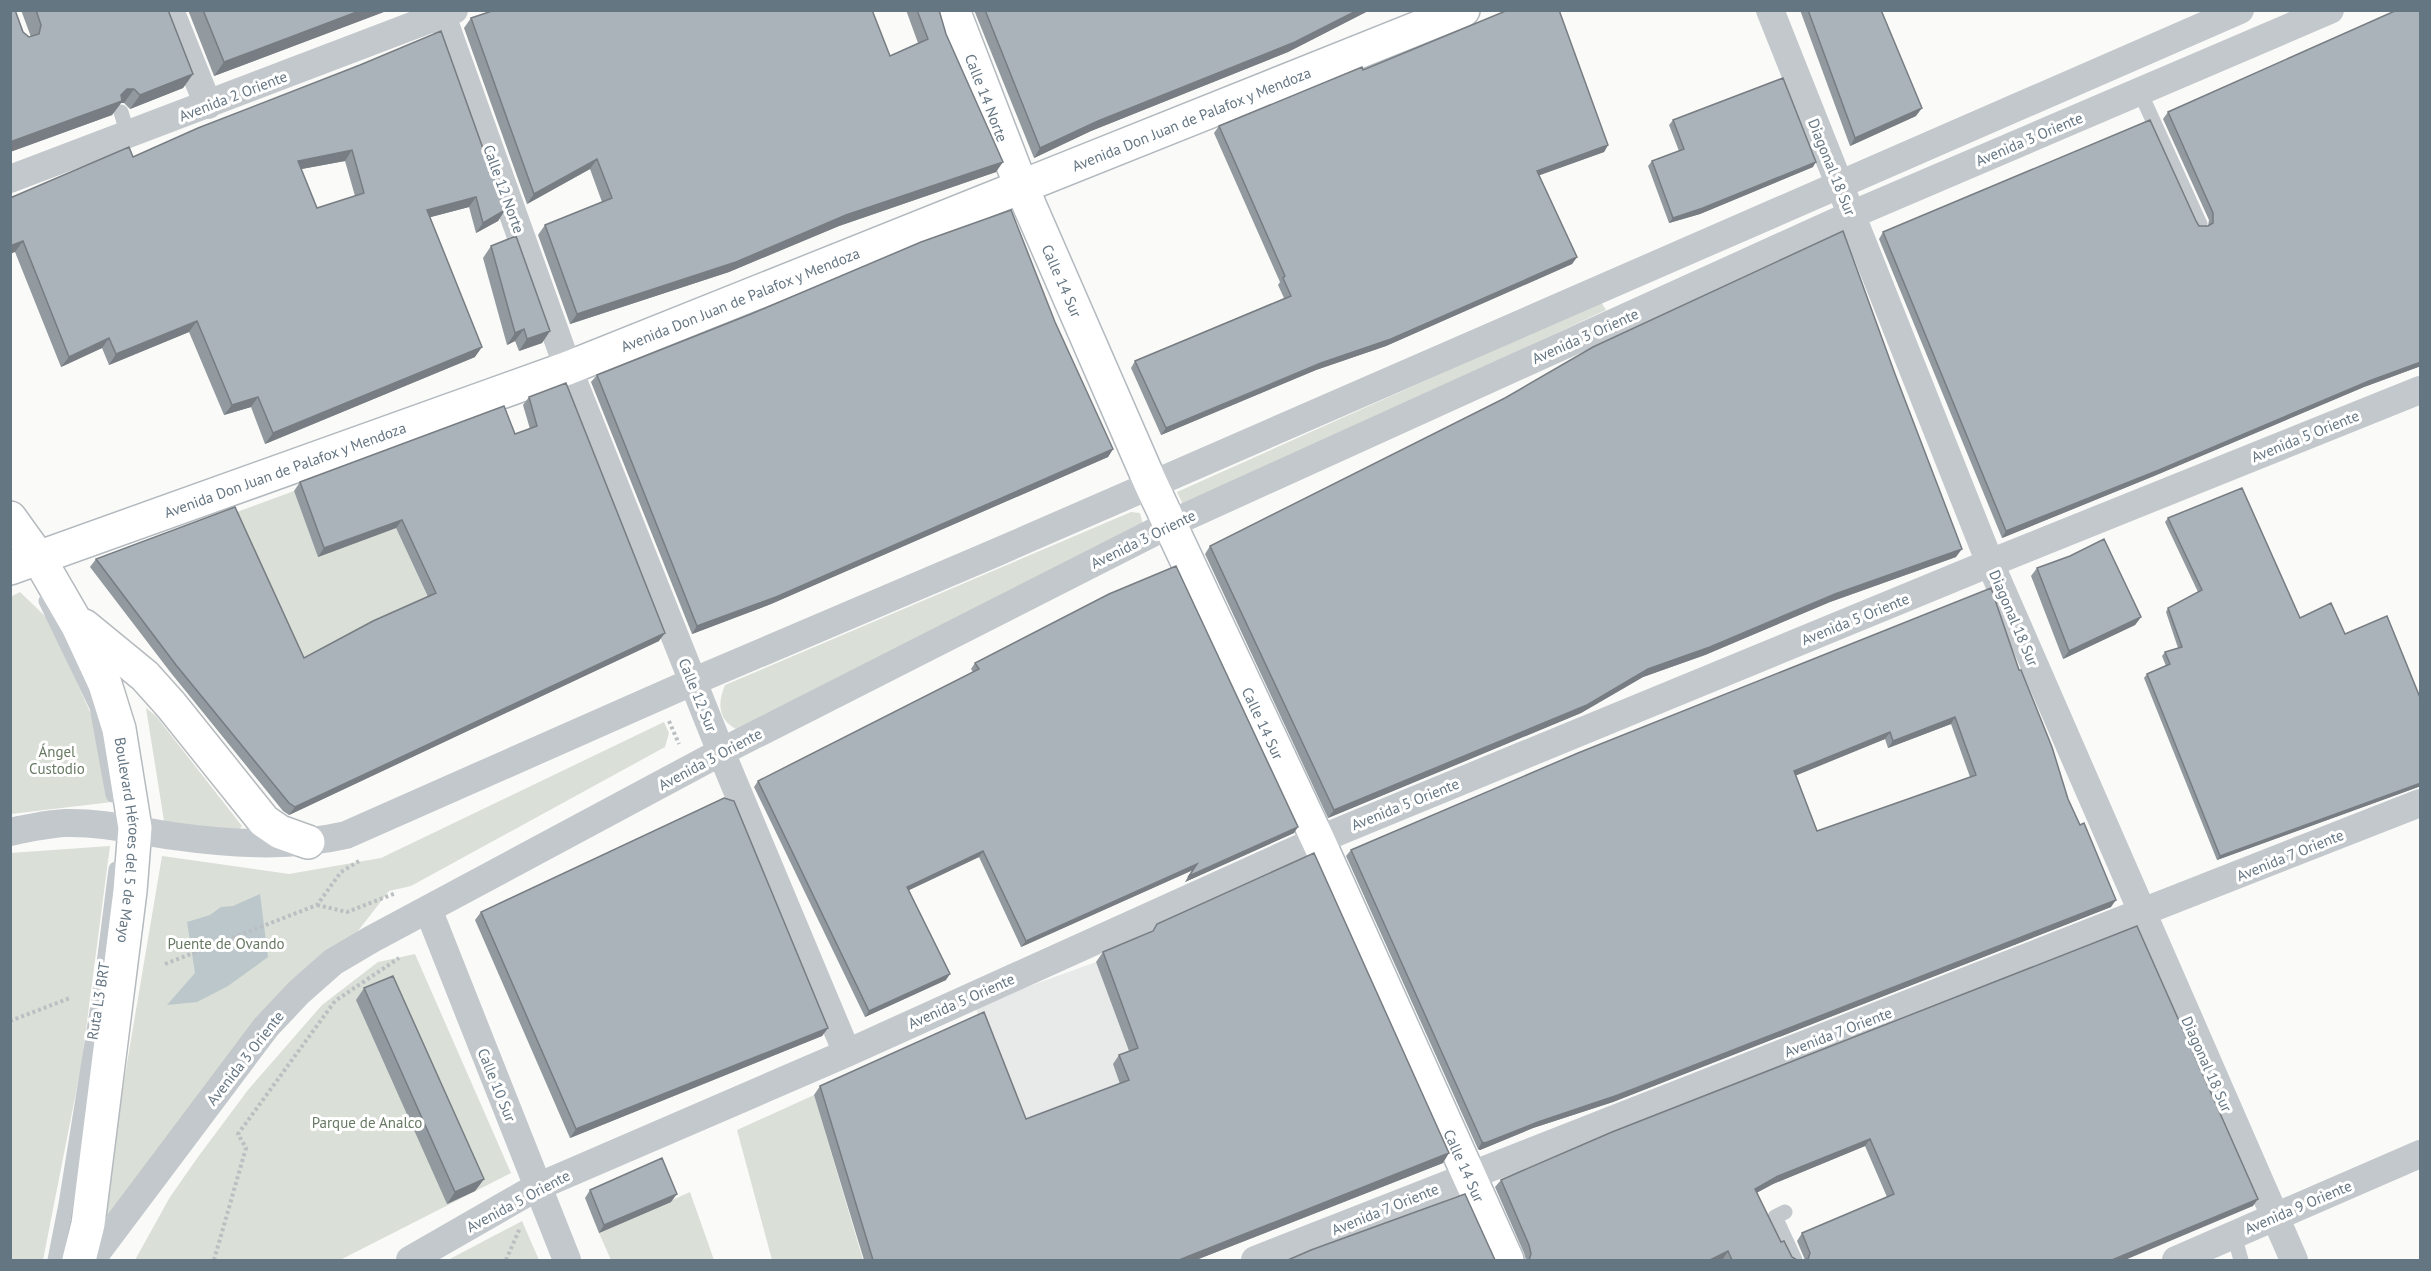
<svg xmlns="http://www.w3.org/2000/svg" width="2431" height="1271" font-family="'PT Sans',sans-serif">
<rect width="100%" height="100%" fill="#fafaf8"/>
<!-- built -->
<path fill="#e8e9e9" d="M 1096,962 L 1131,1057 L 1135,1125 L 1019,1128 L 975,1006 Z"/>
<!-- green -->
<path fill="#dadfd7" d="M 1601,302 L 1606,310 L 1184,507 L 1177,492 Z
M 294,491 L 318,556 L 396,528 L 430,602 L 261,685 L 229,515 Z
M 1131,512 L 1140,513 L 1143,525 L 745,733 C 721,725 715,709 725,685 Z
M 20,592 L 49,620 L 99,732 L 112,802 L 11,814 L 10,597 Z
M 146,708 L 156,716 L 242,826 L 237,832 L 165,827 Z
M 664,722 L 669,733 L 665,747 L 411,886 L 389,891 L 351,940 L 97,1241 L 162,856 L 289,874 L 381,858 Z
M 110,846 L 81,1067 L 43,1260 L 11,1260 L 10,853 Z
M 415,954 L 511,1173 L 340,1260 L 135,1260 L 170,1197 L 198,1157 L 248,1090 L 322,1005 L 378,962 Z
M 814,1095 L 863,1260 L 772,1260 L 737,1130 Z
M 690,1192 L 714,1260 L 611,1260 L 599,1233 Z
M 522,1221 L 539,1260 L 448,1260 Z"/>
<!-- water -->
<path fill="#bbc7cb" d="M 260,894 L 268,957 L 228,986 L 197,1002 L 167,1005 L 195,973 L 187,922 L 210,915 L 221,907 L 233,906 Z"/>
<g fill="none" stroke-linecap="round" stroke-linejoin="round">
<defs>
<g id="secondary">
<path id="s1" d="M 953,10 L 1021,186 L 1151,484 L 1318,840 L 1507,1260"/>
<path id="s2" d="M 10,568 L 568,368 L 1463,10"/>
</g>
<g id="primary">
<path id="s3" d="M 10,518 L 38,557 L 78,626 L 105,684 L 119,729 L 135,828 L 130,891 L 88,1224 L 79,1260"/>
<path d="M 84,626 L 145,676 L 171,705 L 264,821 L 280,832 L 308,842"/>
</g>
</defs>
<!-- secondary casing -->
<use href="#secondary" stroke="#b3babf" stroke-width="36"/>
<!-- primary casing -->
<use href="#primary" stroke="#b5babe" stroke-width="36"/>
<!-- path -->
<path stroke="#bbbfc2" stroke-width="4" stroke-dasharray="3 3" stroke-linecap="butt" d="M 669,721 L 679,744
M 317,905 L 347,912 L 396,893
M 165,964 L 317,905 L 341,872 L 359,861
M 10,1021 L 70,998
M 214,1260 L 246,1148 L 238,1134 L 335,1001 L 399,958
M 506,1260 L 520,1228"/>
<!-- lane -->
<path stroke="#c3c8cc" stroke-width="15" d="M 2140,92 L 2200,224
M 121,112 L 128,135
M 46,601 L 97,707 L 113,795
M 1785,1212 L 1775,1217 L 1795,1260
M 2234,1235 L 2241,1260
M 55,1260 L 66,1204 L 101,987 L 116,869"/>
<!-- street -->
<path stroke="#c3c8cc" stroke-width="28" d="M 170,10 L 208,105
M 440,10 L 568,368 L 721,752 L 847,1053
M 1770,10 L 1990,563 L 2294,1260
M 10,179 L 454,10
M 10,832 C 28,828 46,824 65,823 C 103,822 137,831 173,836 C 230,844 291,848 346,835 L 692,682 L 995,553 L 2240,10
M 428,909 L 567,1260
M 91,1260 L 266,1027 L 299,992 L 333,962 L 372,939 L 721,752 L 1170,524 L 1851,215 L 2330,10
M 410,1260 L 537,1187 L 847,1053 L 1318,840 L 1990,563 L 2420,390
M 1255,1260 L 2420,803
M 2176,1260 L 2420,1154"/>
<!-- secondary -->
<use href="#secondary" stroke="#fff" stroke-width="33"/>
<!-- primary -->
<use href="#primary" stroke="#fff" stroke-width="33"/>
</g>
<!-- wall -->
<path fill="#929a9f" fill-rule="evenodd" d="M 10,10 L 23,32 L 29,37 L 31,37 L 21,10 L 168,10 L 193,74 L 183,88 L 130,109 L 124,103 L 121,103 L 112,115 L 10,152 Z
M 188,10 L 389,10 L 214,76 Z
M 906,10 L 939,10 L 946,34 L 996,172 L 839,226 L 729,272 L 570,324 L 538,235 L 545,225 L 602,202 L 590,169 L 527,204 L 464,28 L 471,18 L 890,56 L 918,43 Z
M 974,10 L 1370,10 L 1288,52 L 1091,131 L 1034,158 Z
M 1800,10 L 1881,10 L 1916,116 L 1850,146 Z
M 2421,10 L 2421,366 L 2364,387 L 2154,476 L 2002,538 L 1879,239 L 1883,232 L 2196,221 L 2199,226 L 2208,226 L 2209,220 L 2163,119 L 2168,112 Z
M 360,65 L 505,210 L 498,221 L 476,233 L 469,207 L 430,217 L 475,357 L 265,444 L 251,407 L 224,415 L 189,332 L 109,365 L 102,348 L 61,367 L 15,252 L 10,198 L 133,157 ZM 345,161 L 355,196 L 317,208 L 301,169 Z
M 1363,70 L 1608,145 L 1604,152 L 1539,175 L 1577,257 L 1572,264 L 1386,346 L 1316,370 L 1161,435 L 1131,368 L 1135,361 L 1284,298 L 1278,285 L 1280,282 L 1214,133 L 1219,126 Z
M 1673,120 L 1813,167 L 1700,214 L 1669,223 L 1648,166 L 1652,161 L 1679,151 L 1669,125 Z
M 491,246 L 550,331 L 542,343 L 519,351 L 515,341 L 507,345 L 483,258 Z
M 597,375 L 1113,449 L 1108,457 L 771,604 L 692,634 L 591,382 Z
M 529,397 L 659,641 L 289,815 L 283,811 L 171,673 L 90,567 L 96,559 L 304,658 L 428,597 L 396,528 L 318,557 L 294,491 L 300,482 L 515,434 L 530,429 L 523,405 Z
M 2168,518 L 2300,618 L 2345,634 L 2421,700 L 2421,786 L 2217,860 L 2144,678 L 2147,674 L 2166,666 L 2162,656 L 2165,652 L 2178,648 L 2166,612 L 2168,608 L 2198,592 L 2165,522 Z
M 1210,546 L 1956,557 L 1830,602 L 1705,655 L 1643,677 L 1581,713 L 1328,818 L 1205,554 Z
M 2070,556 L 2141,617 L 2135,625 L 2063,659 L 2031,576 L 2037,568 Z
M 975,663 L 1294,833 L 1185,882 L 1193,870 L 1021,947 L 979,857 L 909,890 L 946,980 L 865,1017 L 754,787 L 758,781 L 973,672 L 971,669 Z
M 2019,670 L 2068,799 L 2111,907 L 1613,1102 L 1533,1128 L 1480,1150 L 1478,1149 L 1346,856 L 1351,850 ZM 1951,724 L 1970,777 L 1817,831 L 1796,775 L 1885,739 L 1888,748 Z
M 481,912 L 828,1028 L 822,1036 L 570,1138 L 475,920 Z
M 2137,926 L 2253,1206 L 1805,1260 L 1797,1241 L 1802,1233 L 1887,1197 L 1865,1146 L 1773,1184 L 1756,1193 L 1781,1242 L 1792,1257 L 1797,1260 L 1724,1260 L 1723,1259 L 1720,1260 L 1526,1260 L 1524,1253 L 1495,1187 L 1501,1180 Z
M 1103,952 L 1443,1163 L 1196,1260 L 864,1260 L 814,1095 L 820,1086 L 1026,1119 L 1120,1084 L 1113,1064 L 1119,1055 L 1129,1051 L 1096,962 Z
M 364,988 L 484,1179 L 475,1191 L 447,1204 L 356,1000 Z
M 590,1190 L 671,1202 L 599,1233 L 585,1198 Z"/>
<!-- shaded-wall -->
<path fill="#777d82" d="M 362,10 L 389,10 L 214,76 L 224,62 Z
M 1358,10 L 1370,10 L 1288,52 L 1091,131 L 1034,158 L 1040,148 L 1098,121 Z
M 193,74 L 183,88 L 130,109 L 140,95 Z
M 127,89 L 134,89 L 124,103 L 121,103 L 112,115 L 10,152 L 10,142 L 121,95 Z
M 1922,108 L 1916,116 L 1850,146 L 1855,138 Z
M 1608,145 L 1604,152 L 1532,178 L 1537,171 Z
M 352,150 L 345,161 L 291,171 L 298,161 Z
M 597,159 L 590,169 L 527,204 L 534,194 Z
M 1003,162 L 996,172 L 839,226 L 729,272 L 570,324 L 577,314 L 846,215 Z
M 1816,162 L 1813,167 L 1700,214 L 1669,223 L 1673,218 Z
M 476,197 L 469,207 L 420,220 L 427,210 Z
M 505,210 L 498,221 L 476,233 L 483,223 Z
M 23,241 L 15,252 L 10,254 L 10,246 Z
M 1577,257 L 1572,264 L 1386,346 L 1316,370 L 1161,435 L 1166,428 Z
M 197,321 L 189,332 L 109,365 L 116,354 Z
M 524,329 L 515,341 L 507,345 L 515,333 Z
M 550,331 L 542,343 L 519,351 L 527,339 Z
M 109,338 L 102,348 L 61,367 L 69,357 Z
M 482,347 L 475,357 L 265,444 L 273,433 Z
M 2421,362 L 2421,366 L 2364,387 L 2154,476 L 2002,538 L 2006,531 L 2369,381 Z
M 258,397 L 251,407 L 224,415 L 232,405 Z
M 1113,449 L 1108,457 L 771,604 L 692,634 L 697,626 Z
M 402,520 L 396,528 L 318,557 L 324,548 Z
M 1962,549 L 1956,557 L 1830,602 L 1705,655 L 1643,677 L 1581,713 L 1328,818 L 1334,810 L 1648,669 L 1835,594 Z
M 2141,617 L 2135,625 L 2063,659 L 2069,651 Z
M 665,633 L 659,641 L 289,815 L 295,807 Z
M 1955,717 L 1951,724 L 1888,748 L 1893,741 Z
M 1890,732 L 1885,739 L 1790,778 L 1794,771 Z
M 2421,783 L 2421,786 L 2217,860 L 2220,856 Z
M 1298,827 L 1294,833 L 1185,882 L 1189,876 Z
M 983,851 L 979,857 L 903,893 L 907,887 Z
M 1197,864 L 1193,870 L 1021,947 L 1026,941 Z
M 2116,900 L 2111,907 L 1613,1102 L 1533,1128 L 1480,1150 L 1478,1149 L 1482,1142 Z
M 950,974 L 946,980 L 865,1017 L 869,1011 Z
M 828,1028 L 822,1036 L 570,1138 L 576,1129 Z
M 1870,1139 L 1865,1146 L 1773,1184 L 1749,1197 L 1755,1189 L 1778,1176 Z
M 1449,1153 L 1443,1163 L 1196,1260 L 1179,1260 Z
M 484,1179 L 475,1191 L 447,1204 L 455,1192 Z
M 677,1194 L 671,1202 L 599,1233 L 604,1225 Z
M 2258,1199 L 2253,1206 L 2125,1260 L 2112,1260 Z
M 1728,1251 L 1723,1259 L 1720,1260 L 1710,1260 Z"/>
<!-- building -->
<path fill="#aab3b9" stroke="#777d82" stroke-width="1.5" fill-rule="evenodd" d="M 10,10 L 15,10 L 23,32 L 29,37 L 39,34 L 41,25 L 36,10 L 168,10 L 193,74 L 140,95 L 134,89 L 127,89 L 121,95 L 122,101 L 10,142 Z
M 203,10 L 362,10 L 224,62 Z
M 495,10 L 872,10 L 890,56 L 928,39 L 917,10 L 939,10 L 946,34 L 1003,162 L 846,215 L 736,262 L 577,314 L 545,225 L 612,198 L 597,159 L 534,194 L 471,18 Z
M 985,10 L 1358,10 L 1295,42 L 1098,121 L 1040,148 Z
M 1508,10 L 1559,10 L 1608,145 L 1537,171 L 1577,257 L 1391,339 L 1321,363 L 1166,428 L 1135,361 L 1291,296 L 1283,278 L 1285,276 L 1219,126 L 1362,67 L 1363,70 Z
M 1808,10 L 1881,10 L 1922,108 L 1855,138 Z
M 2397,10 L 2421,10 L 2421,362 L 2369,381 L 2159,470 L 2006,531 L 1883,232 L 2150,120 L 2196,221 L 2199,226 L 2208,226 L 2213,223 L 2213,213 L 2168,112 Z
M 441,31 L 505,210 L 483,223 L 476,197 L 427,210 L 482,347 L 273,433 L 258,397 L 232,405 L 197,321 L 116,354 L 109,338 L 69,357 L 23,241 L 10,246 L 10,198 L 129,147 L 133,157 L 198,128 L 360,65 ZM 352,150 L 364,193 L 317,208 L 298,161 Z
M 1783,78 L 1816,162 L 1703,208 L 1673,218 L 1652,161 L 1684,149 L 1673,120 Z
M 1011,210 L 1055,322 L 1113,449 L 776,597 L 697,626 L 597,375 L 751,314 L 921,242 Z
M 1843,231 L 1895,374 L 1962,549 L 1835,594 L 1710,647 L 1648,669 L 1587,705 L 1334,810 L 1210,546 L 1505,398 L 1593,347 Z
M 516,236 L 550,331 L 527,339 L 524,329 L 515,333 L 491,246 Z
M 566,383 L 665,633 L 295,807 L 289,803 L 176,665 L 96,559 L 235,507 L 304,658 L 373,621 L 436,593 L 402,520 L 324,548 L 300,482 L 504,406 L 515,434 L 537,426 L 529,397 Z
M 2242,488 L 2300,618 L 2331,603 L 2345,634 L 2387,616 L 2421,700 L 2421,783 L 2220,856 L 2147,674 L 2170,664 L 2165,652 L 2182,647 L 2168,608 L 2202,590 L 2168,518 Z
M 2104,539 L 2141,617 L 2069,651 L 2037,568 L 2070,556 Z
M 1176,566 L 1298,827 L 1189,876 L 1197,864 L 1026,941 L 983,851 L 907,887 L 950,974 L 869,1011 L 758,781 L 979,669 L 975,663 L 1109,594 Z
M 1991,588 L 2019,670 L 2021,670 L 2052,747 L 2068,799 L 2080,825 L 2084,823 L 2116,900 L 1618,1095 L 1538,1122 L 1485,1143 L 1482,1142 L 1351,850 L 1578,753 ZM 1955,717 L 1976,775 L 1817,831 L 1794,771 L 1890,732 L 1893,741 Z
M 724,798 L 734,801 L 828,1028 L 576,1129 L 481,912 Z
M 1314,853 L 1449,1153 L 1179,1260 L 873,1260 L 820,1086 L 984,1012 L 1026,1119 L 1129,1080 L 1119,1055 L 1138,1048 L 1103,952 L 1153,931 L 1157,924 Z
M 2137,926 L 2258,1199 L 2112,1260 L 1804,1260 L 1808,1259 L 1810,1253 L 1802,1233 L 1894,1194 L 1870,1139 L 1778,1176 L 1755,1189 L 1781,1242 L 1784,1241 L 1792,1257 L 1797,1260 L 1732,1260 L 1728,1251 L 1710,1260 L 1529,1260 L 1531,1254 L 1529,1245 L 1501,1180 L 1612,1132 Z
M 393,976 L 484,1179 L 455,1192 L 364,988 Z
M 662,1158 L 677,1194 L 604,1225 L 590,1190 Z
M 1465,1194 L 1495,1260 L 1288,1260 L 1311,1250 Z"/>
<g text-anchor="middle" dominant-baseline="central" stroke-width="6" stroke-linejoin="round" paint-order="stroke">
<!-- street labels -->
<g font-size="15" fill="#657683" stroke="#fff">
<text transform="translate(233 96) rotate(-21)">Avenida 2 Oriente</text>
<text stroke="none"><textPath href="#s1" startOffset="94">Calle 14 Norte</textPath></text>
<text stroke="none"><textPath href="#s2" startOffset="1264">Avenida Don Juan de Palafox y Mendoza</textPath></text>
<text transform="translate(2029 139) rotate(-23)">Avenida 3 Oriente</text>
<text transform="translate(1832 167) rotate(68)">Diagonal 18 Sur</text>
<text transform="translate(504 189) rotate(70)">Calle 12 Norte</text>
<text stroke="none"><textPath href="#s1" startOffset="292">Calle 14 Sur</textPath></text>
<text stroke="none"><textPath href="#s2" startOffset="778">Avenida Don Juan de Palafox y Mendoza</textPath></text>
<text transform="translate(1585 336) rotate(-24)">Avenida 3 Oriente</text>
<text transform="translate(2305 436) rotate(-22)">Avenida 5 Oriente</text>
<text stroke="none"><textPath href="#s2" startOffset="292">Avenida Don Juan de Palafox y Mendoza</textPath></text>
<text transform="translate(1143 539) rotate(-26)">Avenida 3 Oriente</text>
<text transform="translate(2014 618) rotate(67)">Diagonal 18 Sur</text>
<text transform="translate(1855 619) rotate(-22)">Avenida 5 Oriente</text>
<text transform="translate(698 695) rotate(68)">Calle 12 Sur</text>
<text stroke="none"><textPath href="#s1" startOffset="778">Calle 14 Sur</textPath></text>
<text transform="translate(710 759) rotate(-28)">Avenida 3 Oriente</text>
<text transform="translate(1405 804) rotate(-22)">Avenida 5 Oriente</text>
<text stroke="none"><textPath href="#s3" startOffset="351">Boulevard Héroes del 5 de Mayo</textPath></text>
<text transform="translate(2290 855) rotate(-22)">Avenida 7 Oriente</text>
<text transform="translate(98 1001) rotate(-81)">Ruta L3 BRT</text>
<text transform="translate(961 1001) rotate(-24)">Avenida 5 Oriente</text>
<text transform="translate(1838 1032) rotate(-21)">Avenida 7 Oriente</text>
<text transform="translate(245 1058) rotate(-52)">Avenida 3 Oriente</text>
<text transform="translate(2207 1064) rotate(66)">Diagonal 18 Sur</text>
<text transform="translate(497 1085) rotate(68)">Calle 10 Sur</text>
<text stroke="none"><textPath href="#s1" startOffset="1264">Calle 14 Sur</textPath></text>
<text transform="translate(518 1201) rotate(-28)">Avenida 5 Oriente</text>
<text transform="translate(2298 1207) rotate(-23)">Avenida 9 Oriente</text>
<text transform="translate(1385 1209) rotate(-22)">Avenida 7 Oriente</text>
</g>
<!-- park labels -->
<g font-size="15" fill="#687a64" stroke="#fff">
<text x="57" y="751">Ángel<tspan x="57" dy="17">Custodio</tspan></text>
<text x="226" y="943">Puente de Ovando</text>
<text x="367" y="1122">Parque de Analco</text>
</g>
</g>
<!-- border -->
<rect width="2431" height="1271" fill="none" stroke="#657683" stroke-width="24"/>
</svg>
